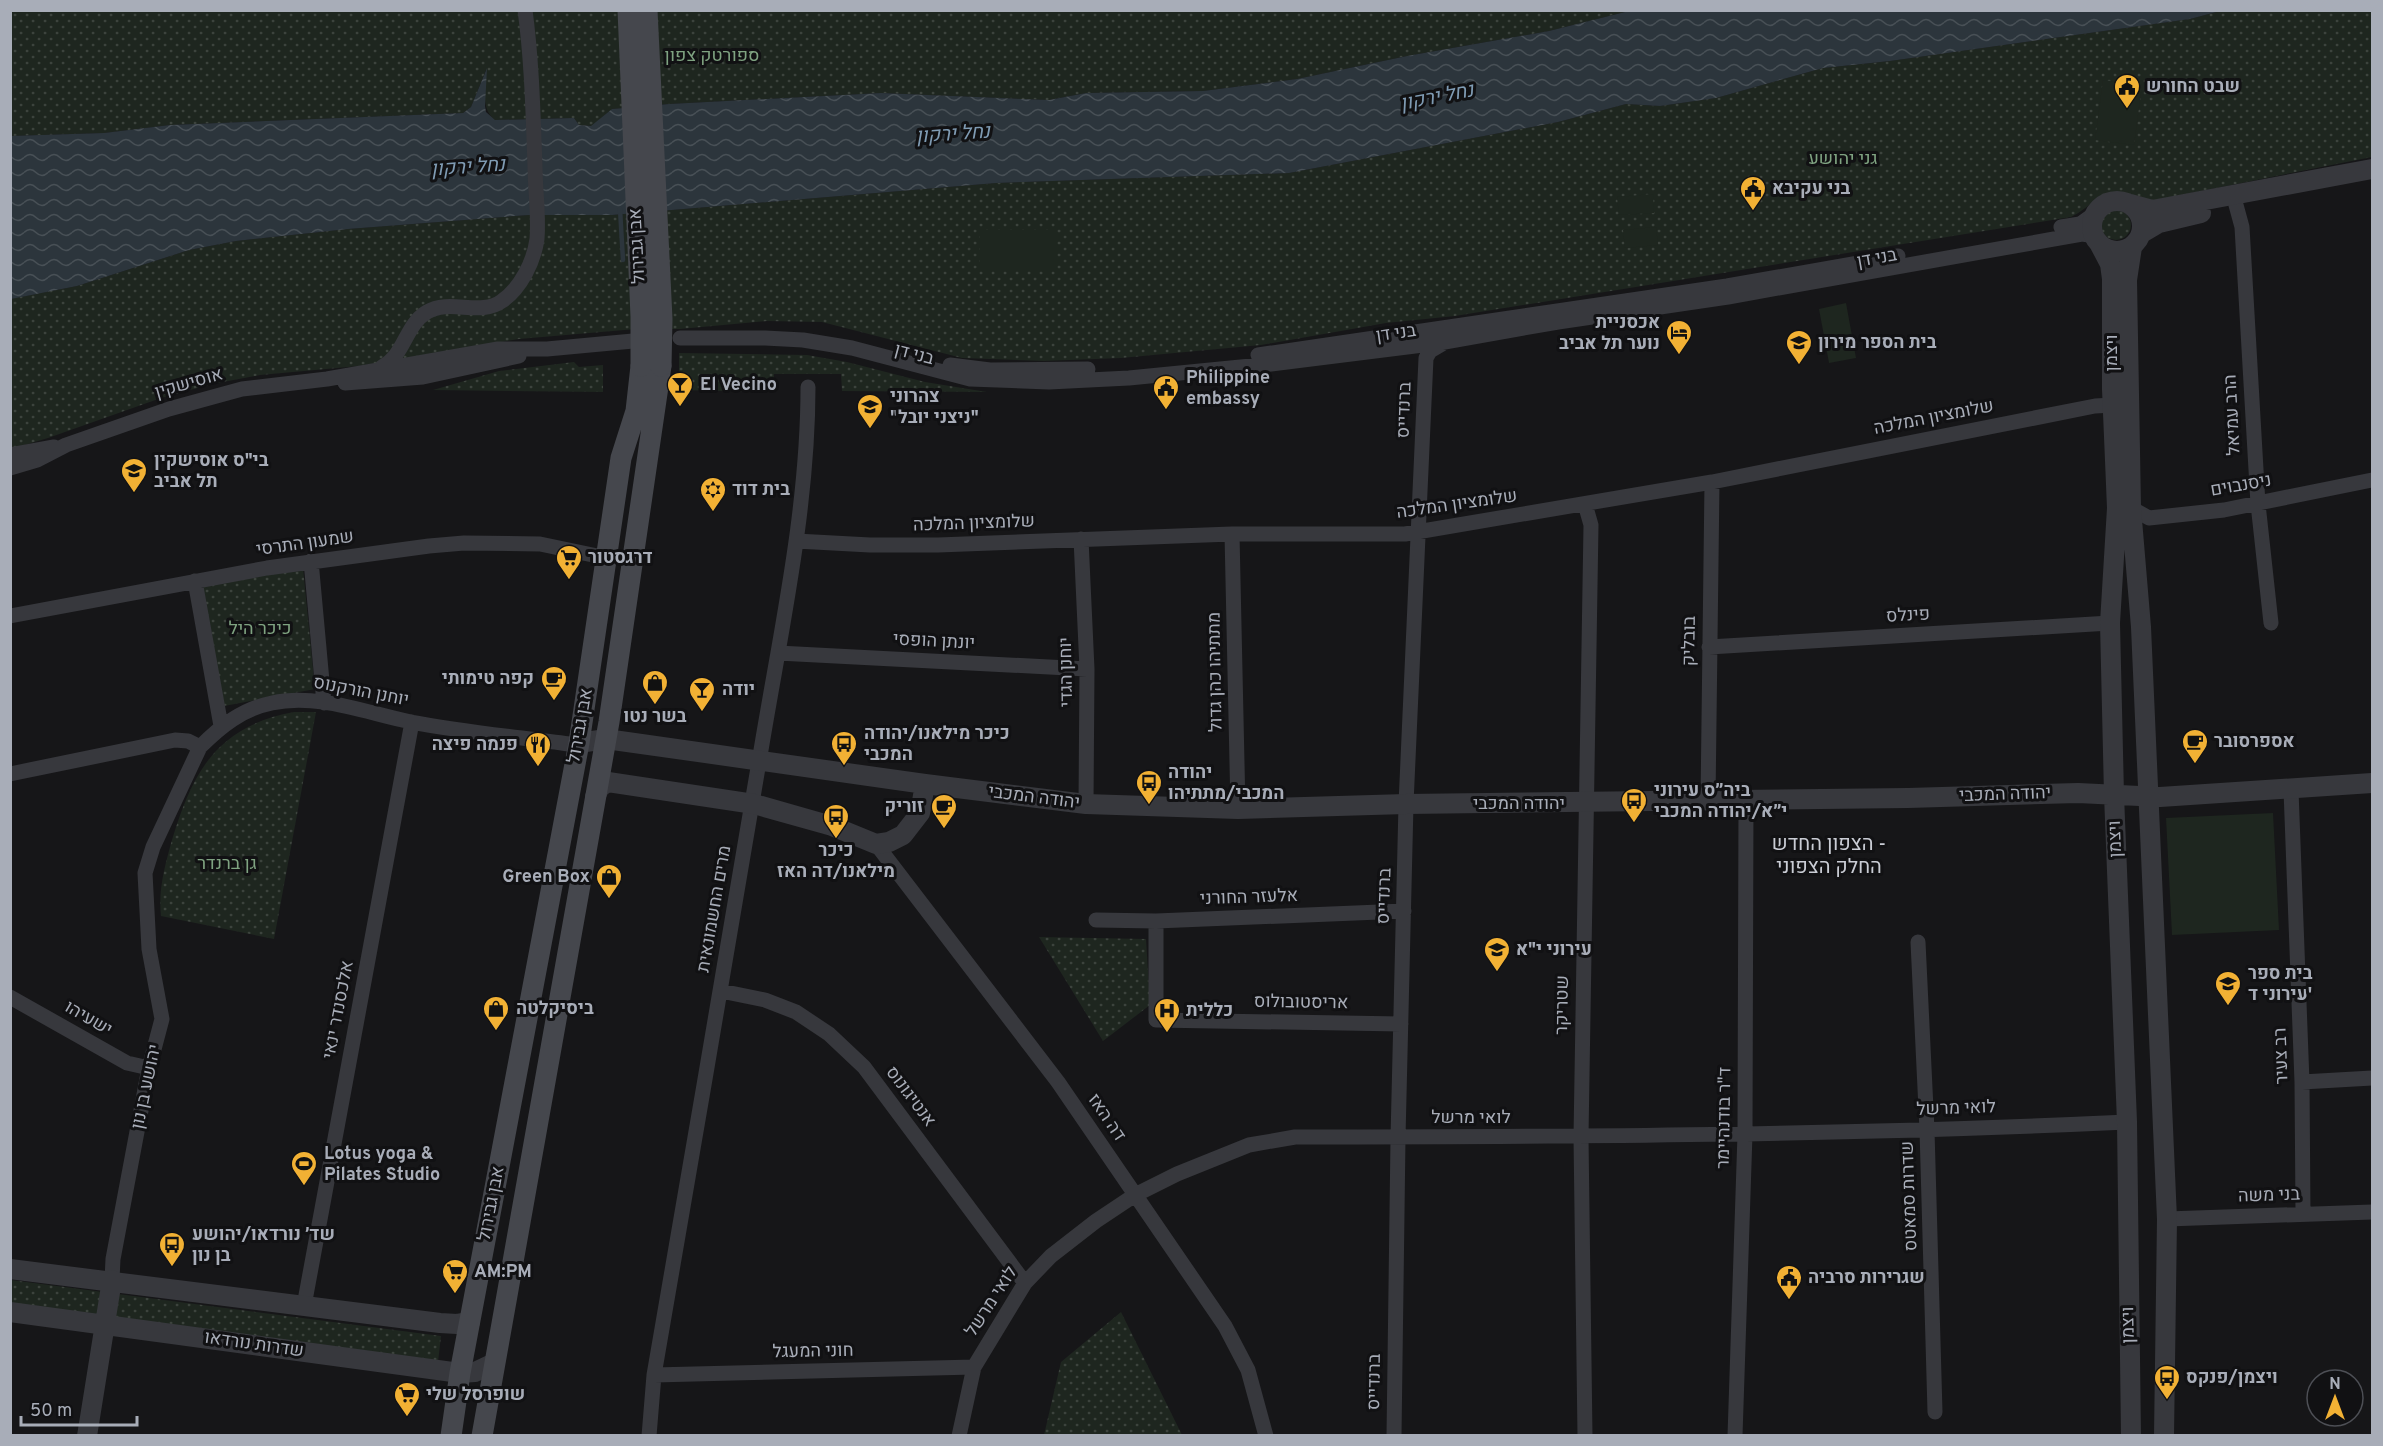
<svg xmlns="http://www.w3.org/2000/svg" width="2383" height="1446" font-family="Overpass,Heebo,sans-serif">
<defs>
<pattern id="green-dots" width="8" height="8" patternUnits="userSpaceOnUse" patternTransform="scale(1.5)"><rect width="8" height="8" fill="#1e261f"/><path d="M2 2h.1M6 6h.1" fill="none" stroke="#3c433d" stroke-width="1.8" stroke-linecap="round"/></pattern>
<pattern id="water-waves" width="16" height="10" patternUnits="userSpaceOnUse" patternTransform="scale(1.5)"><rect width="16" height="10" fill="#2c353c"/><path d="M0 5q4-4 8 0t8 0" fill="none" stroke="#485056"/></pattern>
</defs>
<rect width="100%" height="100%" fill="#161618"/>
<!-- green -->
<path fill="url(#green-dots)" d="M 10,11 L 1629,11 L 1549,31 L 1407,56 L 1297,79 L 1203,91 L 1086,93 L 1049,100 L 881,93 L 669,104 L 612,109 L 592,126 L 579,125 L 574,118 L 495,120 C 480,109 486,87 486,70 L 471,107 L 463,113 L 170,125 L 104,133 L 11,136 Z
M 2220,11 L 2372,11 L 2372,157 L 2151,201 C 2140,199 2129,194 2118,193 C 2100,193 2086,210 2071,217 L 1455,316 L 1386,323 L 1261,345 L 1121,358 L 1044,361 L 962,358 L 822,322 L 767,321 L 680,329 L 636,329 L 519,339 L 359,366 L 260,375 L 212,384 L 161,398 L 48,438 L 11,449 L 10,299 L 77,286 L 189,250 L 236,241 L 348,229 L 529,215 L 612,215 L 996,183 L 1289,173 L 1558,122 L 1626,104 L 1660,106 L 1716,98 L 1823,68 L 1890,61 L 2190,19 Z
M2101 225a15 15 0 1 1 30 0a15 15 0 1 1-30 0Z
M 679,353 L 807,355 L 847,362 L 925,382 L 987,392 L 842,391 L 841,374 L 774,374 L 773,392 L 679,390 Z
M 574,362 L 579,367 L 603,365 L 603,392 L 433,390 L 499,371 Z
M 303,568 L 315,689 L 224,706 L 203,586 Z
M 294,712 L 316,712 L 274,939 L 161,916 C 158,890 165,865 172,840 C 193,770 218,726 294,712 Z
M 1039,937 L 1146,939 L 1150,1005 L 1103,1041 Z
M 11,1280 L 441,1336 L 438,1362 L 11,1306 Z
M 1121,1312 L 1182,1435 L 1044,1435 L 1061,1362 Z"/>
<!-- pitch -->
<path fill="#1e261f" d="M 2103,80 L 2142,85 L 2134,145 L 2095,140 Z
M 1653,194 L 1654,213 L 1619,215 L 1617,197 Z
M 1656,227 L 1658,245 L 1625,248 L 1623,230 Z
M 980,230 L 1056,230 L 1056,270 L 980,270 Z
M 1846,303 L 1856,358 L 1829,363 L 1819,309 Z
M 2273,813 L 2279,930 L 2172,935 L 2166,818 Z"/>
<!-- water -->
<path fill="url(#water-waves)" d="M 1629,11 L 2220,11 L 2190,19 L 1890,61 L 1823,68 L 1716,98 L 1660,106 L 1626,104 L 1558,122 L 1289,173 L 996,183 L 612,215 L 529,215 L 348,229 L 236,241 L 189,250 L 77,286 L 11,299 L 10,136 L 104,133 L 170,125 L 463,113 L 471,107 L 487,68 L 485,106 L 486,112 L 495,120 L 574,118 L 579,125 L 591,126 L 612,109 L 669,104 L 881,93 L 1049,100 L 1086,93 L 1203,91 L 1297,79 L 1407,56 L 1549,31 Z"/>
<g fill="none" stroke-linecap="round" stroke-linejoin="round">
<!-- stream -->
<path stroke="#2c353c" stroke-width="4.5" d="M 620,209 L 623,260"/>
<!-- minor -->
<path stroke="#37383d" stroke-width="15" d="M 2236,205 L 2242,227 L 2258,504 L 2271,623
M 2061,227 L 2080,224 L 2094,214
M 680,338 L 765,338 L 803,340 L 852,348 L 970,379 L 1049,382 L 1129,378 L 1271,364 L 1439,343 L 1558,322 L 1728,297 L 2082,234 L 2089,235 L 2095,239
M 1258,355 L 1727,286 L 1898,256
M 950,365 L 990,370 L 1088,369
M 382,367 C 405,355 405,325 427,312 C 450,298 480,317 502,301 C 521,288 534,261 537,239 C 539,215 535,189 535,166 C 533,114 532,62 525,10
M 345,383 L 423,377 L 519,356
M 10,455 L 54,447
M 10,468 L 37,460 L 66,445 L 169,409 L 242,389 L 327,379 L 498,349 L 547,349 L 633,341
M 2124,508 L 2131,508 L 2149,518 L 2224,510 L 2372,480
M 1232,534 L 1238,809
M 1081,539 L 1087,669 L 1086,804
M 796,541 L 870,545 L 938,545 L 1232,534 L 1405,534 L 1712,482 L 2095,406 L 2113,405
M 311,561 L 324,703
M 195,581 L 221,726
M 10,616 L 267,568 L 429,546 L 464,543 L 540,544 L 607,558
M 1709,647 L 2110,623
M 778,653 L 1087,669
M 10,774 L 175,740 L 188,741 L 200,747 C 221,726 242,709 272,703 C 318,693 366,713 411,722 C 463,732 517,737 569,744 L 579,743
M 2291,790 L 2302,1082 L 2303,1214
M 1708,801 L 1712,482
M 876,844 L 1058,1082 L 1225,1326 L 1248,1370 L 1266,1436
M 1096,920 L 1156,921 L 1404,911
M 1156,921 L 1156,1020 L 1401,1024
M 1918,942 L 1927,1130 L 1935,1412
M 721,991 L 765,1000 L 796,1012 L 829,1034 L 864,1067 L 1025,1283
M 10,997 L 127,1063 L 149,1068
M 2302,1082 L 2372,1078
M 2167,1219 L 2372,1212
M 112,1280 L 113,1259 L 149,1068 L 162,1019 L 149,949 L 145,873 L 153,847 L 200,747
M 304,1306 L 412,722
M 654,1375 L 974,1367
M 649,1436 L 654,1375 C 689,1169 726,962 760,756 C 780,634 808,511 808,387
M 959,1436 L 974,1367 L 1025,1283 L 1051,1256 L 1096,1221 L 1135,1195 L 1177,1174 L 1249,1145 L 1295,1137 C 1573,1137 1850,1135 2127,1122
M 1394,1436 L 1398,1138 L 1406,804 L 1426,358 L 1430,351 L 1442,344
M 1585,1436 L 1581,1137 L 1591,525 L 1585,504
M 1735,1436 L 1745,1134 L 1746,800"/>
<!-- tertiary -->
<path stroke="#37383d" stroke-width="20" d="M2092 226a25 25 0 1 1 50 0a25 25 0 1 1-50 0Z
M 2130,204 L 2152,210 L 2372,169
M 2142,233 L 2159,223 L 2201,213
M 2100,245 L 2110,264 L 2112,279 L 2112,389 L 2117,508 L 2110,623 L 2114,795 L 2127,1122 L 2131,1436
M 2132,247 L 2127,280 L 2131,508 L 2141,627 L 2167,1219 L 2164,1436
M 579,743 L 606,739 L 925,784 L 1086,804 L 1238,809 L 1406,804 L 1908,798 L 2078,793 L 2160,797 L 2372,783
M 595,797 L 600,787 L 608,782 L 754,804 L 832,826 L 876,844 L 889,842 L 903,835 L 920,813 L 925,784
M 10,1269 L 440,1323 L 457,1324 L 470,1322
M 10,1312 L 460,1373 L 475,1372 L 494,1363
M 87,1436 L 112,1280"/>
<!-- secondary -->
<path stroke="#45474d" stroke-width="21" d="M 451,1436 L 460,1373 L 579,743 L 621,458 L 636,411 L 641,366
M 482,1436 L 609,722 L 661,366"/>
<!-- secondary-bridge -->
<path stroke="#45474d" stroke-width="21" d="M 628,10 L 641,317 L 641,366
M 647,10 L 662,319 L 661,366"/>
</g>
<!-- icons -->
<defs>
<symbol id="civic-pin" viewBox="-11 -11 22 30"><path d="M0 17L-7.5 6A9.5 9.5 0 1 1 7.5 6Z" fill="#f2b134" stroke="#111113"/><path d="M-.6-6.5H3V-4.5H.6V-3L4-1V1h2V6H-6V1h2V-1L-.6-3ZM-1.2 2.5V6h2.4V2.5Z" fill="#111"/></symbol>
<symbol id="hotel-pin" viewBox="-11 -11 22 30"><path d="M0 17L-7.5 6A9.5 9.5 0 1 1 7.5 6Z" fill="#f2b134" stroke="#111113"/><path d="M-6-4.5h1.5V1H6V5H4.5V3h-9V5H-6ZM-4 0a1.8 1.8 0 1 1 3.6 0ZM.5 0V-2.5h3Q6-2.5 6 0Z" fill="#111"/></symbol>
<symbol id="school-pin" viewBox="-11 -11 22 30"><path d="M0 17L-7.5 6A9.5 9.5 0 1 1 7.5 6Z" fill="#f2b134" stroke="#111113"/><path d="M0-5L7-2L0 1L-7-2ZM-4 1L0 2.5L4 1V4Q0 6-4 4Z" fill="#111"/></symbol>
<symbol id="bar-pin" viewBox="-11 -11 22 30"><path d="M0 17L-7.5 6A9.5 9.5 0 1 1 7.5 6Z" fill="#f2b134" stroke="#111113"/><path d="M-6-5H6L.8 .8V4.5H3.5V6h-7V4.5H-.8V.8Z" fill="#111"/></symbol>
<symbol id="synagogue-pin" viewBox="-11 -11 22 30"><path d="M0 17L-7.5 6A9.5 9.5 0 1 1 7.5 6Z" fill="#f2b134" stroke="#111113"/><path d="M0-6.5L5.6 3.2H-5.6ZM0 6.5L5.6-3.2H-5.6Z" fill="#111"/></symbol>
<symbol id="supermarket-pin" viewBox="-11 -11 22 30"><path d="M0 17L-7.5 6A9.5 9.5 0 1 1 7.5 6Z" fill="#f2b134" stroke="#111113"/><path d="M-6-5.5h2.5l.6 2H6L4.5 2H-2.5L-4.4-4H-6ZM-1.5 3.2a1.3 1.3 0 1 0 .1 0ZM3 3.2a1.3 1.3 0 1 0 .1 0Z" fill="#111"/></symbol>
<symbol id="cafe-pin" viewBox="-11 -11 22 30"><path d="M0 17L-7.5 6A9.5 9.5 0 1 1 7.5 6Z" fill="#f2b134" stroke="#111113"/><path d="M-5.5-4.5H6V0H3Q3 3.5 0 3.5H-2.5Q-5.5 3.5-5.5 0ZM3-3.2v2h1.7v-2ZM-6 4.5H4V6H-6Z" fill="#111"/></symbol>
<symbol id="shop-pin" viewBox="-11 -11 22 30"><path d="M0 17L-7.5 6A9.5 9.5 0 1 1 7.5 6Z" fill="#f2b134" stroke="#111113"/><path d="M-5-2.5h2.3a2.7 3.5 0 0 1 5.4 0H5L5.5 6h-11ZM-1.5-2.5h3a1.5 2.3 0 0 0-3 0Z" fill="#111"/></symbol>
<symbol id="bus-pin" viewBox="-11 -11 22 30"><path d="M0 17L-7.5 6A9.5 9.5 0 1 1 7.5 6Z" fill="#f2b134" stroke="#111113"/><path d="M-5-6H5V4H4V6H2V4H-2V6H-4V4H-5ZM-3.5-4V0h7V-4ZM-3.5 1.2v1.5H-2V1.2ZM2 1.2v1.5H3.5V1.2Z" fill="#111"/></symbol>
<symbol id="restaurant-pin" viewBox="-11 -11 22 30"><path d="M0 17L-7.5 6A9.5 9.5 0 1 1 7.5 6Z" fill="#f2b134" stroke="#111113"/><path d="M-5-6h1v4h1v-4h1v4h1v-4h1v5L-1.5 .5V6h-2V.5L-5-1ZM5-6V6H3V1.5H1.5Q1.5-4 5-6Z" fill="#111"/></symbol>
<symbol id="hospital-pin" viewBox="-11 -11 22 30"><path d="M0 17L-7.5 6A9.5 9.5 0 1 1 7.5 6Z" fill="#f2b134" stroke="#111113"/><path d="M-5-5h3v3.5h4V-5h3V5h-3V1.5h-4V5h-3Z" fill="#111"/></symbol>
<symbol id="stadium-pin" viewBox="-11 -11 22 30"><path d="M0 17L-7.5 6A9.5 9.5 0 1 1 7.5 6Z" fill="#f2b134" stroke="#111113"/><path d="M0-5a6.5 5 0 1 0 0 10a6.5 5 0 1 0 0-10ZM-3.5-1.8h7v3.6h-7Z" fill="#111"/></symbol>
</defs>
<g fill-rule="evenodd">
<use href="#civic-pin" x="2112" y="72" width="30" height="40"/>
<use href="#civic-pin" x="1738" y="174" width="30" height="40"/>
<use href="#hotel-pin" x="1664" y="318" width="30" height="40"/>
<use href="#school-pin" x="1784" y="328" width="30" height="40"/>
<use href="#bar-pin" x="665" y="370" width="30" height="40"/>
<use href="#civic-pin" x="1151" y="373" width="30" height="40"/>
<use href="#school-pin" x="855" y="392" width="30" height="40"/>
<use href="#school-pin" x="119" y="456" width="30" height="40"/>
<use href="#synagogue-pin" x="698" y="475" width="30" height="40"/>
<use href="#supermarket-pin" x="554" y="543" width="30" height="40"/>
<use href="#cafe-pin" x="539" y="664" width="30" height="40"/>
<use href="#shop-pin" x="640" y="668" width="30" height="40"/>
<use href="#bar-pin" x="687" y="675" width="30" height="40"/>
<use href="#cafe-pin" x="2180" y="727" width="30" height="40"/>
<use href="#bus-pin" x="829" y="729" width="30" height="40"/>
<use href="#restaurant-pin" x="523" y="730" width="30" height="40"/>
<use href="#bus-pin" x="1134" y="768" width="30" height="40"/>
<use href="#bus-pin" x="1619" y="786" width="30" height="40"/>
<use href="#cafe-pin" x="929" y="792" width="30" height="40"/>
<use href="#bus-pin" x="821" y="802" width="30" height="40"/>
<use href="#shop-pin" x="594" y="862" width="30" height="40"/>
<use href="#school-pin" x="1482" y="935" width="30" height="40"/>
<use href="#school-pin" x="2213" y="969" width="30" height="40"/>
<use href="#shop-pin" x="481" y="994" width="30" height="40"/>
<use href="#hospital-pin" x="1152" y="996" width="30" height="40"/>
<use href="#stadium-pin" x="289" y="1149" width="30" height="40"/>
<use href="#bus-pin" x="157" y="1230" width="30" height="40"/>
<use href="#supermarket-pin" x="440" y="1257" width="30" height="40"/>
<use href="#civic-pin" x="1774" y="1263" width="30" height="40"/>
<use href="#bus-pin" x="2152" y="1363" width="30" height="40"/>
<use href="#supermarket-pin" x="392" y="1380" width="30" height="40"/>
</g>
<g text-anchor="middle" dominant-baseline="central" stroke-width="6" stroke-linejoin="round" paint-order="stroke">
<!-- park labels -->
<g font-size="18" fill="#7fa381" stroke="#111113">
<text x="712" y="56">ספורטק צפון</text>
<text x="1843" y="159">גני יהושע</text>
<text x="260" y="629">כיכר היל</text>
<text x="227" y="864">גן ברנדר</text>
</g>
<!-- poi labels -->
<g font-size="18" font-weight="bold" fill="#a8adb8" stroke="#111113" text-anchor="start">
<text x="2146" y="87">שבט החורש</text>
<text x="1772" y="189">בני עקיבא</text>
<text x="1660" y="323" text-anchor="end">אכסניית<tspan x="1660" dy="21">נוער תל אביב</tspan></text>
<text x="1818" y="343">בית הספר מירון</text>
<text x="1186" y="378">Philippine<tspan x="1186" dy="21">embassy</tspan></text>
<text x="700" y="385">El Vecino</text>
<text x="890" y="397">צהרוני<tspan x="890" dy="21">"ניצני יובל"</tspan></text>
<text x="154" y="461">בי"ס אוסישקין<tspan x="154" dy="21">תל אביב</tspan></text>
<text x="732" y="490">בית דוד</text>
<text x="588" y="558">דרגסטור</text>
<text x="534" y="679" text-anchor="end">קפה טימותי</text>
<text x="722" y="690">יודה</text>
<text x="655" y="717" text-anchor="middle">בשר נטו</text>
<text x="864" y="734">כיכר מילאנו/יהודה<tspan x="864" dy="21">המכבי</tspan></text>
<text x="2214" y="742">אספרסובר</text>
<text x="518" y="745" text-anchor="end">פנמה פיצה</text>
<text x="1168" y="773">יהודה<tspan x="1168" dy="21">המכבי/מתתיהו</tspan></text>
<text x="1654" y="791">ביה״ס עירוני<tspan x="1654" dy="21">י״א/יהודה המכבי</tspan></text>
<text x="924" y="807" text-anchor="end">זוריק</text>
<text x="836" y="851" text-anchor="middle">כיכר<tspan x="836" dy="21">מילאנו/דה האז</tspan></text>
<text x="590" y="877" text-anchor="end">Green Box</text>
<text x="1516" y="950">עירוני י"א</text>
<text x="2248" y="974">בית ספר<tspan x="2248" dy="21">עירוני ד'</tspan></text>
<text x="516" y="1009">ביסיקלטה</text>
<text x="1186" y="1011">כללית</text>
<text x="324" y="1154">Lotus yoga &amp;<tspan x="324" dy="21">Pilates Studio</tspan></text>
<text x="192" y="1235">שד׳ נורדאו/יהושע<tspan x="192" dy="21">בן נון</tspan></text>
<text x="474" y="1272">AM:PM</text>
<text x="1808" y="1278">שגרירות סרביה</text>
<text x="2186" y="1378">ויצמן/פנקס</text>
<text x="426" y="1395">שופרסל שלי</text>
</g>
<!-- street labels -->
<g font-size="18" fill="#a8adb8" stroke="#111113">
<text transform="translate(638 246) rotate(-93)">אבן גבירול</text>
<text transform="translate(1877 259) rotate(-10)">בני דן</text>
<text transform="translate(1396 334) rotate(-8)">בני דן</text>
<text transform="translate(2112 353) rotate(-90)">ויצמן</text>
<text transform="translate(914 355) rotate(15)">בני דן</text>
<text transform="translate(189 384) rotate(-16)">אוסישקין</text>
<text transform="translate(1405 410) rotate(-88)">ברנדייס</text>
<text transform="translate(2233 415) rotate(-93)">הרב עמיאל</text>
<text transform="translate(1934 418) rotate(-11)">שלומציון המלכה</text>
<text transform="translate(2241 486) rotate(-10)">ניסנבוים</text>
<text transform="translate(1457 505) rotate(-8)">שלומציון המלכה</text>
<text transform="translate(974 524) rotate(-2)">שלומציון המלכה</text>
<text transform="translate(305 544) rotate(-8)">שמעון התרסי</text>
<text transform="translate(1908 616) rotate(-3)">פינלס</text>
<text transform="translate(1690 641) rotate(-89)">בובליק</text>
<text transform="translate(934 642) rotate(3)">יונתן הופסי</text>
<text transform="translate(1067 672) rotate(-91)">יוחנן הגדי</text>
<text transform="translate(1216 672) rotate(-91)">מתתיהו כהן גדול</text>
<text transform="translate(361 692) rotate(11)">יוחנן הורקנוס</text>
<text transform="translate(581 726) rotate(-80)">אבן גבירול</text>
<text transform="translate(2005 795) rotate(-2)">יהודה המכבי</text>
<text transform="translate(1034 798) rotate(7)">יהודה המכבי</text>
<text x="1519" y="804">יהודה המכבי</text>
<text transform="translate(2116 839) rotate(-92)">ויצמן</text>
<text transform="translate(1385 896) rotate(-88)">ברנדייס</text>
<text transform="translate(1249 898) rotate(-2)">אלעזר החורני</text>
<text transform="translate(715 909) rotate(-80)">מרים החשמונאית</text>
<text transform="translate(1301 1003) rotate(1)">אריסטובולוס</text>
<text transform="translate(1563 1005) rotate(-89)">שטריקר</text>
<text transform="translate(339 1010) rotate(-79)">אלכסנדר ינאי</text>
<text transform="translate(88 1019) rotate(30)">ישעיהו</text>
<text transform="translate(2282 1056) rotate(-92)">רב צעיר</text>
<text transform="translate(147 1087) rotate(-78)">יהושע בן נון</text>
<text transform="translate(910 1097) rotate(53)">אנטיגונוס</text>
<text transform="translate(1956 1109) rotate(-2)">לואי מרשל</text>
<text transform="translate(1106 1118) rotate(56)">דה האז</text>
<text x="1471" y="1118">לואי מרשל</text>
<text transform="translate(1725 1118) rotate(-89)">ד"ר בודנהיימר</text>
<text transform="translate(1910 1196) rotate(-92)">שדרות סמאטס</text>
<text transform="translate(2269 1196) rotate(-2)">בני משה</text>
<text transform="translate(492 1204) rotate(-79)">אבן גבירול</text>
<text transform="translate(992 1302) rotate(-57)">לואי מרשל</text>
<text transform="translate(2129 1325) rotate(-91)">ויצמן</text>
<text transform="translate(254 1345) rotate(8)">שדרות נורדאו</text>
<text transform="translate(813 1352) rotate(-1)">חוני המעגל</text>
<text transform="translate(1375 1382) rotate(-89)">ברנדייס</text>
</g>
<!-- water labels -->
<g font-size="20" font-style="italic" fill="#7f9bb3" stroke="#111113">
<text transform="translate(1437 98) rotate(-11)">נחל ירקון</text>
<text transform="translate(953 135) rotate(-4)">נחל ירקון</text>
<text transform="translate(468 168) rotate(-4)">נחל ירקון</text>
</g>
<!-- neighbourhood labels -->
<g font-size="20" fill="#c9ccd4" stroke="#111113">
<text x="1829" y="845">הצפון החדש -<tspan x="1829" dy="23">החלק הצפוני</tspan></text>
</g>
</g>
<!-- border -->
<rect width="2383" height="1446" fill="none" stroke="#a8adb8" stroke-width="24"/>
<!-- north arrow -->
<g transform="translate(2335 1398)"><circle r="28" fill="#111113" stroke="#4d4f55" stroke-width="1.5"/>
<path d="M0-4.5L10 22L0 15L-10 22Z" fill="#f2b134"/>
<text y="-9" font-size="16" font-weight="bold" text-anchor="middle" fill="#a8adb8">N</text>
</g>
<!-- scale -->
<path d="M21 1416v9h116v-9" fill="none" stroke="#a8adb8" stroke-width="3"/>
<text x="30" y="1416" font-size="18" fill="#a8adb8" stroke="#111113" stroke-width="4.5" paint-order="stroke">50 m</text>
</svg>
